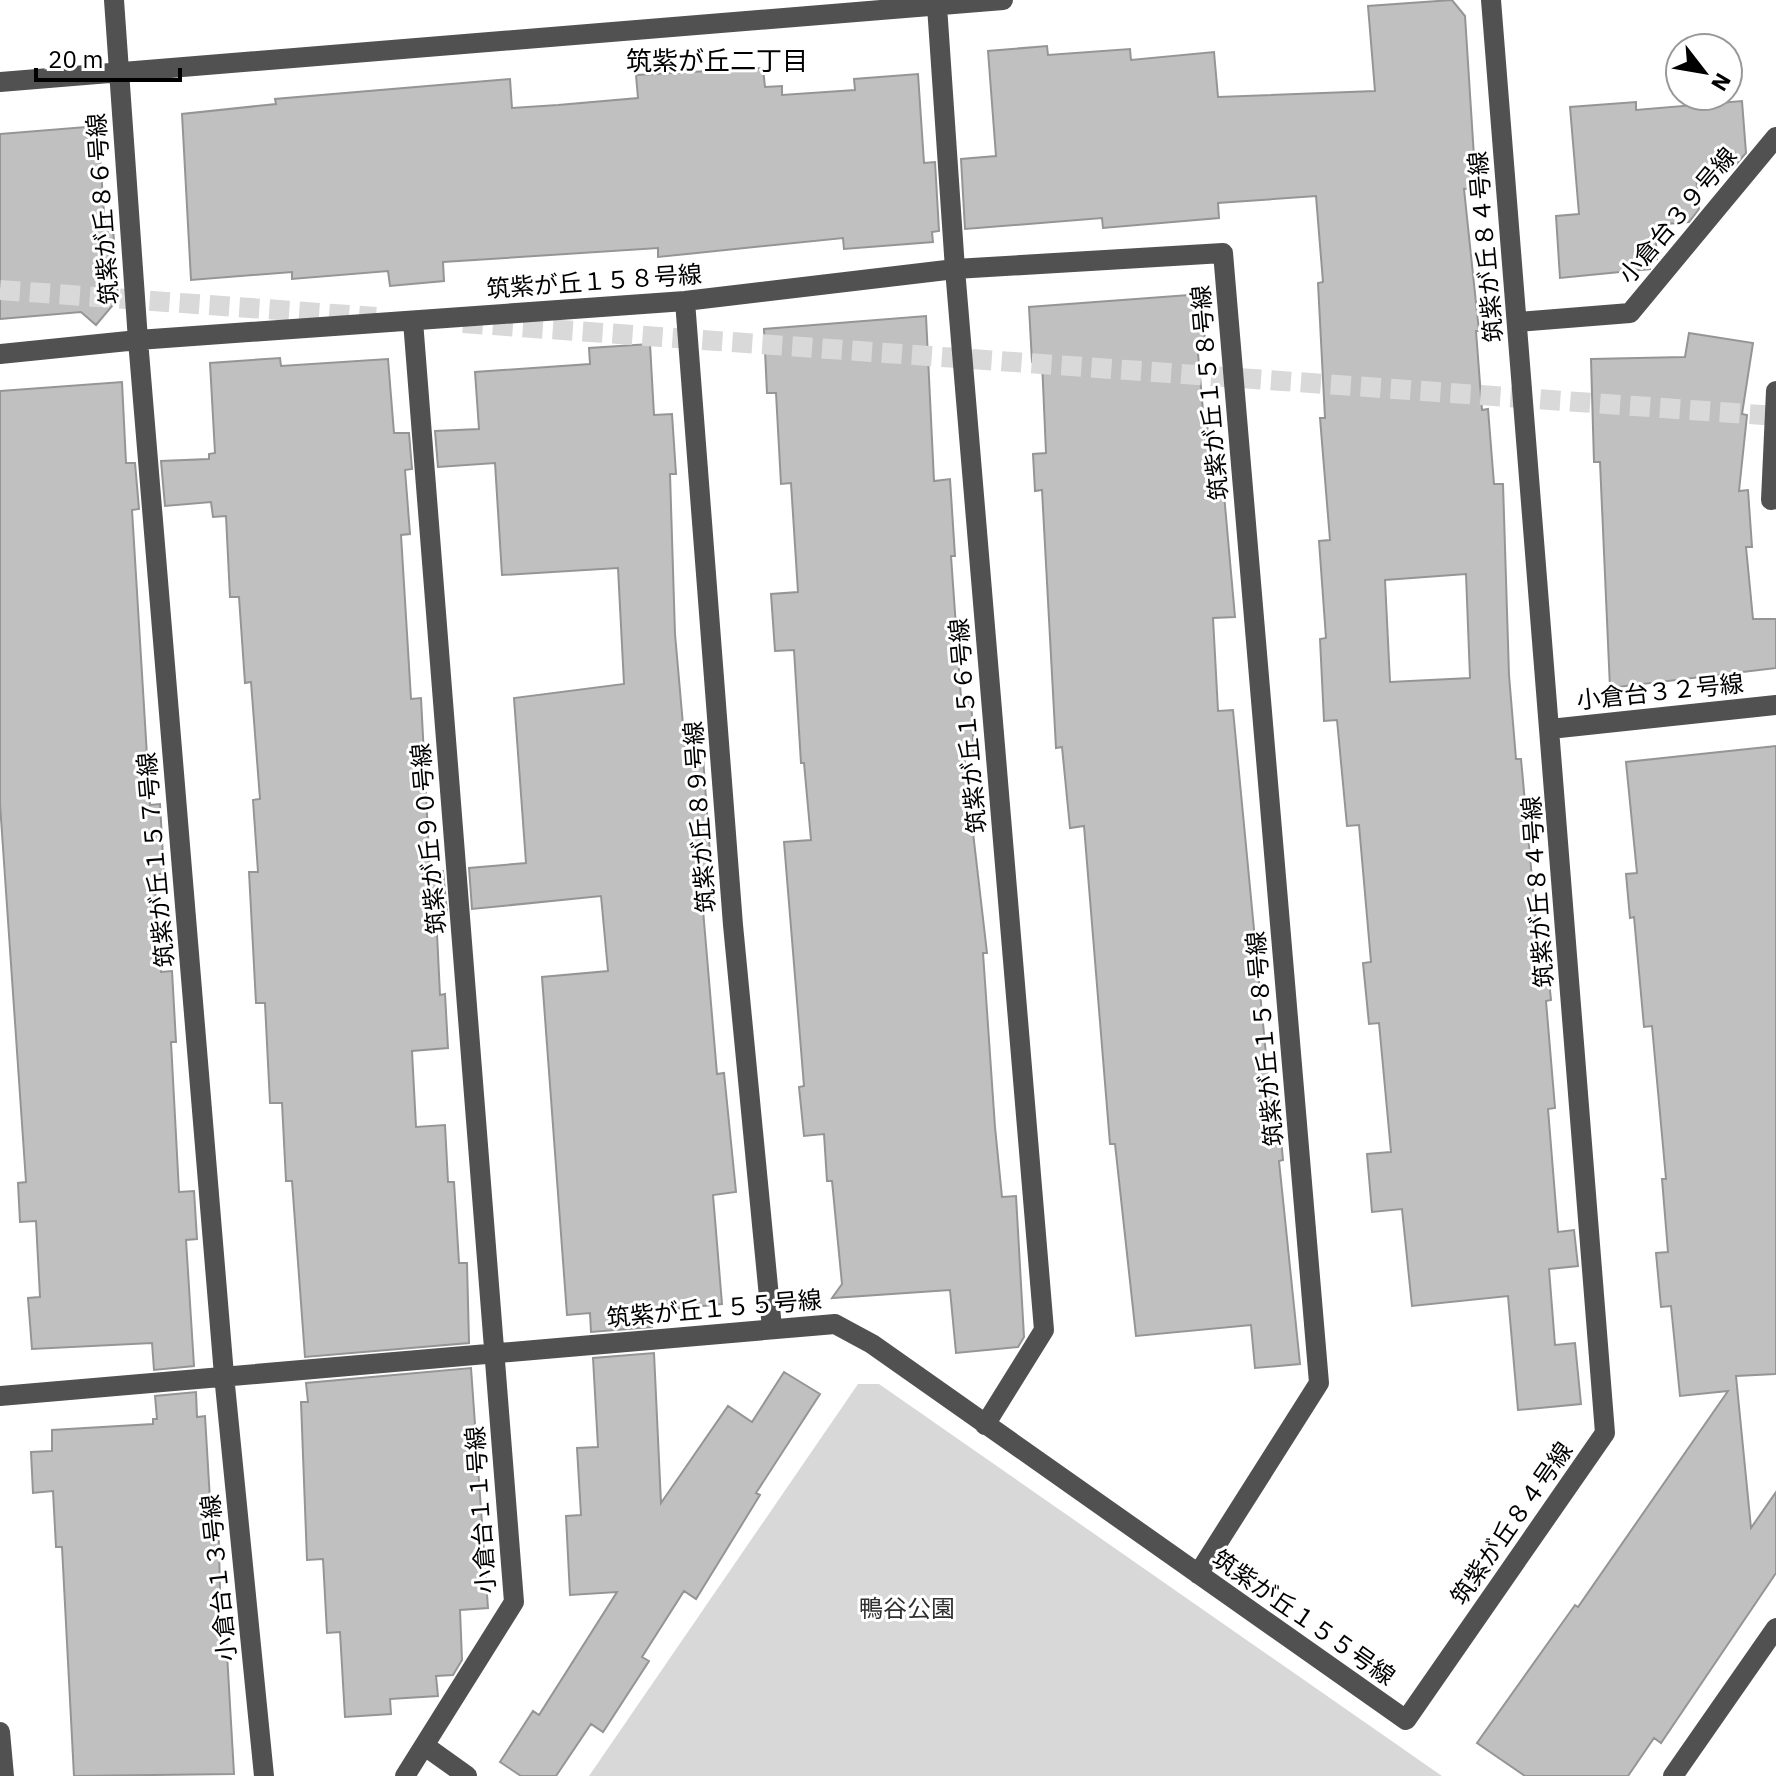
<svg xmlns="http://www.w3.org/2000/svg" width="1776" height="1776" font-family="'IBM Plex Sans','Noto Sans JP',sans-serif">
<rect width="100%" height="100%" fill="#fff"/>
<!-- green -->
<path fill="#d8d8d8" d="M 858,1384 L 879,1384 L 1442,1776 L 589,1776 Z"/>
<!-- building -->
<path fill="#c0c0c0" stroke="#959595" stroke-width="2" fill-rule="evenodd" d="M 1452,0 L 1465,16 L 1476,188 L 1464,189 L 1479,331 L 1476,331 L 1482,410 L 1488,409 L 1494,484 L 1503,484 L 1509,675 L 1516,759 L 1521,759 L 1539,954 L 1546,953 L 1551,1000 L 1546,1001 L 1555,1108 L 1548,1109 L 1558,1232 L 1574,1230 L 1578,1266 L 1549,1269 L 1555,1345 L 1575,1343 L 1581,1404 L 1518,1410 L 1508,1296 L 1412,1306 L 1402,1209 L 1372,1212 L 1367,1154 L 1391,1152 L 1379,1023 L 1369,1024 L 1363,963 L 1371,962 L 1359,825 L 1347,826 L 1337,720 L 1324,721 L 1320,639 L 1326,638 L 1319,541 L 1330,540 L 1320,418 L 1325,418 L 1318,283 L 1323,282 L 1316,196 L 1218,203 L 1219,218 L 1103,228 L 1102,218 L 965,229 L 961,159 L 996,156 L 988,51 L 1047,46 L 1048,55 L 1130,49 L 1131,60 L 1214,52 L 1218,97 L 1375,91 L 1368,6 ZM 1466,574 L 1470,678 L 1390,682 L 1385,580 Z
M 763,68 L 765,87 L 782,86 L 782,95 L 855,90 L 854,79 L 918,74 L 924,163 L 935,162 L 939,231 L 932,232 L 933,242 L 844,249 L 843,238 L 658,257 L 658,248 L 443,262 L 444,281 L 390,286 L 388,271 L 292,279 L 292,272 L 191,280 L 182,114 L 276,104 L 275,99 L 510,79 L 512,108 L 558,105 L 638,98 L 636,75 Z
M 1742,101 L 1746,153 L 1733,168 L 1701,171 L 1701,175 L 1696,175 L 1699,209 L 1689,222 L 1655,225 L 1657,259 L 1649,260 L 1650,269 L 1560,278 L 1556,216 L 1579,214 L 1570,107 L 1636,102 L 1636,110 Z
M 98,126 L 105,228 L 113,227 L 118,299 L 96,325 L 81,312 L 0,319 L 0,134 Z
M 1202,294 L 1205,342 L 1197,342 L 1204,422 L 1207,422 L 1210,462 L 1221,461 L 1235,617 L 1213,618 L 1218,711 L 1233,710 L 1269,1086 L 1276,1086 L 1283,1160 L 1279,1161 L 1300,1364 L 1255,1368 L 1251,1325 L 1136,1336 L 1115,1144 L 1110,1144 L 1084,826 L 1070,828 L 1062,747 L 1056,748 L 1042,490 L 1035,491 L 1033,454 L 1046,453 L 1042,361 L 1032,362 L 1029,307 Z
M 926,316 L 934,481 L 950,479 L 955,556 L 951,556 L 961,698 L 971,698 L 974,754 L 964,755 L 987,953 L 983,953 L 995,1127 L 1002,1197 L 1016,1196 L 1024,1337 L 1018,1347 L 956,1353 L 950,1290 L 832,1298 L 842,1284 L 832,1181 L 827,1181 L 824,1134 L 804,1136 L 799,1087 L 804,1086 L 784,842 L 811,840 L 804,763 L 801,763 L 794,650 L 775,651 L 771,594 L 798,592 L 791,483 L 781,484 L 776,393 L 767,393 L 764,329 Z
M 1689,333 L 1753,343 L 1742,414 L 1747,415 L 1739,491 L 1748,490 L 1752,547 L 1746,547 L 1753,619 L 1776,619 L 1776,668 L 1610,688 L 1600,462 L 1594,462 L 1591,359 L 1685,357 Z
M 650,344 L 654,415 L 672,414 L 676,474 L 670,474 L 675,634 L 686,759 L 703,757 L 714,909 L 703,910 L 717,1074 L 724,1073 L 736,1192 L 713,1195 L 722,1304 L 652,1311 L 652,1327 L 591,1332 L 590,1313 L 567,1315 L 542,977 L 608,971 L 601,896 L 472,909 L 469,868 L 526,863 L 514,698 L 624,684 L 618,568 L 502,575 L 495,463 L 438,467 L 435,431 L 479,429 L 475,372 L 590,364 L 589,348 Z
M 280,358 L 281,366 L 388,359 L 394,433 L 409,433 L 412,469 L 405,470 L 410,534 L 401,535 L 411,699 L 421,698 L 430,872 L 443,871 L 447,912 L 436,913 L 440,995 L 445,994 L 448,1048 L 412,1051 L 416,1127 L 445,1125 L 448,1182 L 454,1182 L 459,1263 L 467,1263 L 469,1343 L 305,1357 L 292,1181 L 286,1181 L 282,1103 L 270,1103 L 265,1003 L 256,1003 L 249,872 L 258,872 L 253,800 L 260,799 L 251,682 L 245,683 L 239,597 L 230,597 L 226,516 L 213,517 L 211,502 L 165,506 L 161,461 L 209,459 L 209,454 L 215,453 L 210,363 Z
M 122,382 L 126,463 L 135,463 L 139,509 L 132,510 L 150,805 L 160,804 L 164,874 L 154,874 L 161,972 L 172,971 L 176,1042 L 171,1042 L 179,1192 L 194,1191 L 197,1239 L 186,1240 L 194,1366 L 154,1370 L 152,1343 L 32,1349 L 28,1298 L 40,1297 L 36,1221 L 20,1222 L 18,1183 L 26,1182 L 0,804 L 0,391 Z
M 1776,746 L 1776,1374 L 1736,1376 L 1751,1528 L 1776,1492 L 1776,1573 L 1661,1743 L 1654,1738 L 1628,1776 L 1525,1776 L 1477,1743 L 1575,1605 L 1578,1607 L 1728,1391 L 1680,1396 L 1671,1306 L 1661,1307 L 1656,1253 L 1668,1252 L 1662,1179 L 1666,1179 L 1652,1026 L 1644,1027 L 1634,917 L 1630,918 L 1626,874 L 1637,873 L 1626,762 Z
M 654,1353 L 661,1503 L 728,1406 L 752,1422 L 784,1372 L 820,1394 L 756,1493 L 760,1495 L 696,1599 L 684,1591 L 642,1657 L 649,1661 L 603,1732 L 591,1724 L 556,1776 L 521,1776 L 500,1762 L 533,1711 L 539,1715 L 617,1592 L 570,1595 L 566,1516 L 581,1515 L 577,1448 L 598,1447 L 593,1358 Z
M 471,1368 L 488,1608 L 460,1610 L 462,1660 L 453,1675 L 436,1676 L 438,1696 L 390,1699 L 391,1714 L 345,1717 L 340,1632 L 327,1633 L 323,1559 L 307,1560 L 301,1402 L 308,1402 L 306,1383 Z
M 196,1392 L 197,1417 L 205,1416 L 210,1500 L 218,1500 L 221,1637 L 226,1636 L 234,1774 L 74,1776 L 62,1547 L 56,1547 L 53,1491 L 33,1493 L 31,1452 L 52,1451 L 52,1430 L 153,1424 L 153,1419 L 157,1419 L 155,1396 Z"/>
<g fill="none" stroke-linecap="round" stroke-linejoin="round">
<!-- minor-tunnel -->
<path stroke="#d9d9d9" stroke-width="20" stroke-dasharray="20 10" stroke-linecap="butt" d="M 0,290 L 376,317
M 463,323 L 1776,416"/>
<!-- minor -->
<path stroke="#515151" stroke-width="20" d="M 114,0 L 138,340 L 224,1375 L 264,1776
M 937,6 L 955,269 L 1044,1330 L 985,1425
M 0,82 L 1003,0
M 685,301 L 733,925 L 772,1328
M 1517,322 L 1630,313 L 1776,137
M 0,354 L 138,340 L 685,301 L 955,269 L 1223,253 L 1319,1383 L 1198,1574
M 1776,391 L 1771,500 L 1776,499
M 1550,729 L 1776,705
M 0,1396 L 835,1324 L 872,1344 L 1406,1720 L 1605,1433 L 1491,0
M 0,1732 L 4,1776
M 425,1746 L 467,1776
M 405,1776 L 514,1602 L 413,321
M 1673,1776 L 1776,1628"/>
</g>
<g text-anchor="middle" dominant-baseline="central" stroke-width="6" stroke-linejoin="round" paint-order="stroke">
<!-- street labels -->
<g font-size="24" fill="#000" stroke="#fff">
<text transform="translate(102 209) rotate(-94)">筑紫が丘８６号線</text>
<text transform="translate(1677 215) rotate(-50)">小倉台３９号線</text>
<text transform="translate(1485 247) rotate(-95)">筑紫が丘８４号線</text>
<text transform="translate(594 281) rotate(-4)">筑紫が丘１５８号線</text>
<text transform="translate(1209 393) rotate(-95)">筑紫が丘１５８号線</text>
<text transform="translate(1660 691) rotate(-6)">小倉台３２号線</text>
<text transform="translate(967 726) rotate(-95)">筑紫が丘１５６号線</text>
<text transform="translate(699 817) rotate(-94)">筑紫が丘８９号線</text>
<text transform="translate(428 839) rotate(-95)">筑紫が丘９０号線</text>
<text transform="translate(155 860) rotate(-95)">筑紫が丘１５７号線</text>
<text transform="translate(1537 892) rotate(-94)">筑紫が丘８４号線</text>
<text transform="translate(1264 1039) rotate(-95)">筑紫が丘１５８号線</text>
<text transform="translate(714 1308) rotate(-5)">筑紫が丘１５５号線</text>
<text transform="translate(480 1510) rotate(-94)">小倉台１１号線</text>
<text transform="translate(1511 1523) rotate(-55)">筑紫が丘８４号線</text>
<text transform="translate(218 1578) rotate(-96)">小倉台１３号線</text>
<text transform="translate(1304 1617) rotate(35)">筑紫が丘１５５号線</text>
</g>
<!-- park labels -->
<g font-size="24" fill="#2f2f2f" stroke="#fff">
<text x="907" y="1608">鴨谷公園</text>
</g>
<!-- neighbourhood labels -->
<g font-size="26" fill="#000" stroke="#fff">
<text x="717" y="60">筑紫が丘二丁目</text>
</g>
</g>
<!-- north arrow -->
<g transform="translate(1704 72) rotate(121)"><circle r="38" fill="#ffffff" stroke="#999999" stroke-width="2"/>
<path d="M0-6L14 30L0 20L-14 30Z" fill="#000000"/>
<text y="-12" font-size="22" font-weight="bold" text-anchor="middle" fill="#000000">N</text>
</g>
<!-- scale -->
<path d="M36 68v12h144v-12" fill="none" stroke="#000000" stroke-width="4"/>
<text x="48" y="68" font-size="24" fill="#000000" stroke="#ffffff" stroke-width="6" paint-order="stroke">20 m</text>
</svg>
